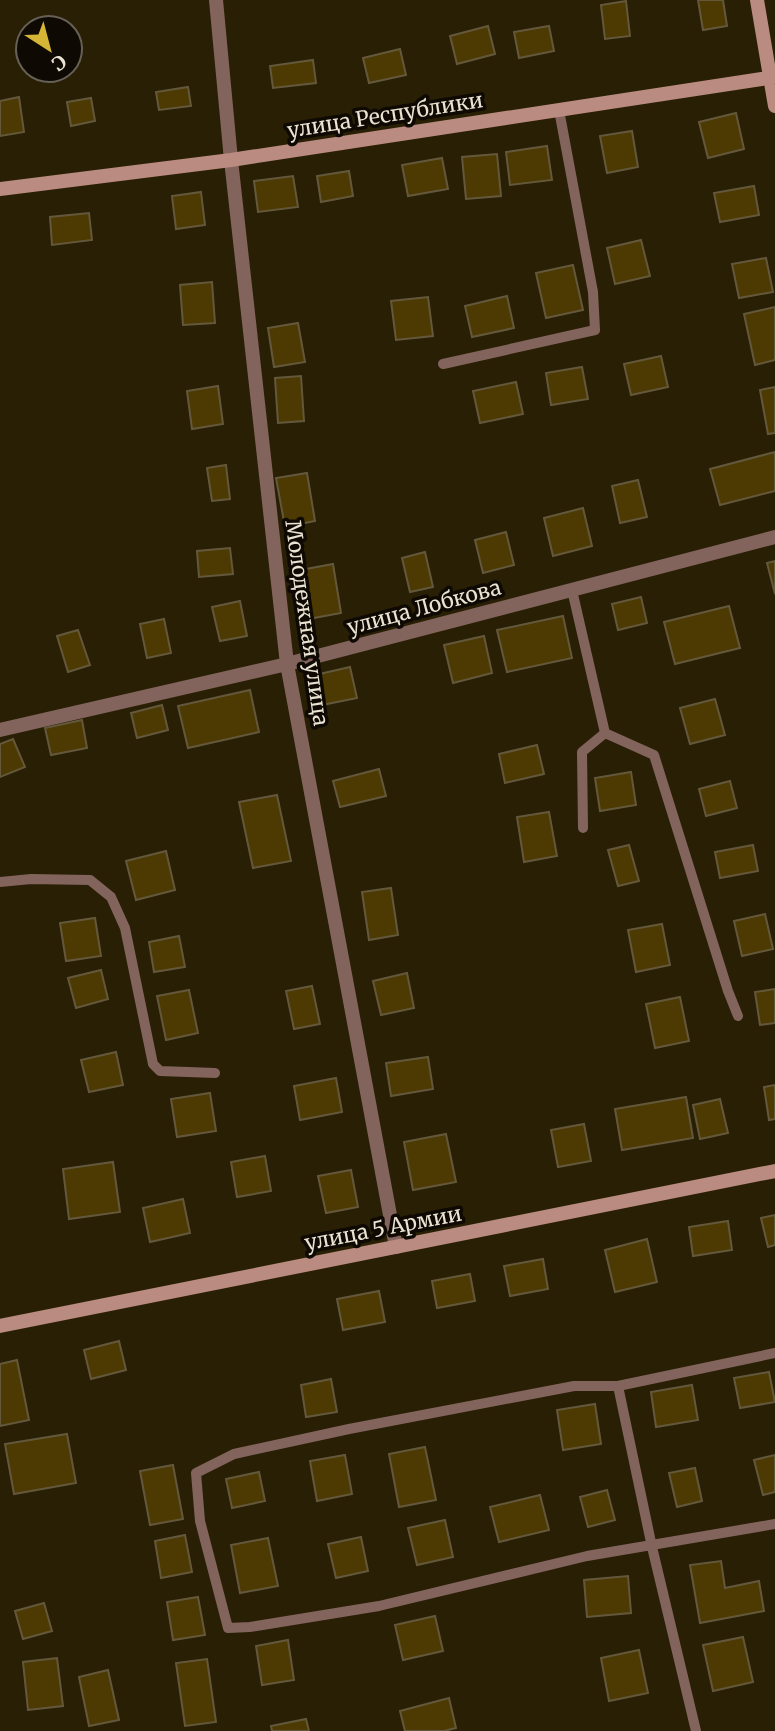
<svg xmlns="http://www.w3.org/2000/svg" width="775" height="1731" font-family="Merriweather,serif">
<rect width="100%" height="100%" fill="#291f04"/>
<!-- building -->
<path fill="#4c3a02" stroke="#64583c" stroke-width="2" d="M 698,0 L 723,0 L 727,26 L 703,30 Z
M 626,1 L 630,36 L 605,39 L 601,5 Z
M 488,26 L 495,54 L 457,64 L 450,36 Z
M 549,26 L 554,51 L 519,58 L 514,32 Z
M 400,49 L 406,75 L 369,83 L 363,58 Z
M 313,60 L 316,83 L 273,88 L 270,66 Z
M 188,87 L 191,106 L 159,110 L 156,92 Z
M 19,97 L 24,132 L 0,136 L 0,101 Z
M 91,98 L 95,121 L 71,126 L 67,102 Z
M 736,113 L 744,149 L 708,158 L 699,122 Z
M 632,131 L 638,167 L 607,173 L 600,136 Z
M 547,146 L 552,180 L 510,185 L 506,152 Z
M 497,154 L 501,196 L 466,199 L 462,157 Z
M 442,158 L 448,189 L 408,196 L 402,165 Z
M 349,171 L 353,196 L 321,202 L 317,176 Z
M 293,176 L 298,207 L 258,212 L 254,181 Z
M 754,186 L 759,215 L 720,222 L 714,193 Z
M 201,192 L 205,225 L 176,229 L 172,196 Z
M 89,213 L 92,240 L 52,245 L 50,217 Z
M 641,240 L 650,276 L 615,284 L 607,248 Z
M 766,258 L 773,292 L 739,298 L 732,264 Z
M 573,265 L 583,310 L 546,318 L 536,273 Z
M 212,282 L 215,323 L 183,325 L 180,285 Z
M 507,296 L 514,328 L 472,337 L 465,306 Z
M 428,297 L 433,336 L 396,340 L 391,301 Z
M 775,307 L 775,360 L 755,365 L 744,314 Z
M 298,323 L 305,362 L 274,367 L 268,328 Z
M 661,356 L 668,387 L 631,395 L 624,364 Z
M 582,367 L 588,399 L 551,405 L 546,373 Z
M 301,376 L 304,421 L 278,423 L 275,378 Z
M 516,382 L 523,414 L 480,423 L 473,391 Z
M 218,386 L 223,424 L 192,429 L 187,391 Z
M 775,387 L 775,433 L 768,434 L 760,390 Z
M 775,452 L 775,491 L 720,505 L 710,469 Z
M 226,465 L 230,499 L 212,501 L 207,468 Z
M 307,473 L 315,521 L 285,527 L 276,478 Z
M 638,480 L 647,517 L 620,523 L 612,486 Z
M 583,508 L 592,546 L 553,556 L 544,518 Z
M 506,532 L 514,565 L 483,573 L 475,540 Z
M 230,548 L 233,574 L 199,577 L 197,551 Z
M 425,552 L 433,587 L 410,592 L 402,558 Z
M 775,561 L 775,594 L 767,563 Z
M 333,564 L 341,613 L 303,620 L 295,571 Z
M 641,597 L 647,623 L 618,630 L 612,604 Z
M 240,601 L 247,636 L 220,641 L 212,607 Z
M 729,606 L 740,648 L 675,664 L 664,622 Z
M 563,616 L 572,658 L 507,672 L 497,630 Z
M 164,619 L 171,653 L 147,658 L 140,624 Z
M 78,630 L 90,665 L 68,672 L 57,636 Z
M 484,636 L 492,673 L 453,683 L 444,645 Z
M 350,667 L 357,698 L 322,705 L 315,675 Z
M 250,690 L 259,732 L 188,748 L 178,706 Z
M 715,699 L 725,735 L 690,744 L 680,708 Z
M 162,705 L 168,730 L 137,738 L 131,713 Z
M 82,720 L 87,748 L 51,755 L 45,728 Z
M 13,739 L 25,767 L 0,777 L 0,744 Z
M 537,745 L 544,774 L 505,783 L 499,754 Z
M 379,769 L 386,796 L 340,807 L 333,781 Z
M 631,772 L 636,805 L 600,811 L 595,778 Z
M 730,781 L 737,808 L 706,816 L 699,789 Z
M 277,795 L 291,861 L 253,868 L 239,802 Z
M 549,812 L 557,856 L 524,862 L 517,817 Z
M 629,845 L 639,881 L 618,886 L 608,850 Z
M 753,845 L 758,871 L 720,878 L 715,852 Z
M 166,851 L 175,890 L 136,900 L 126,861 Z
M 391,888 L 398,935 L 369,940 L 362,892 Z
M 765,914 L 773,949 L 742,956 L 734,921 Z
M 95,918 L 101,956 L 66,961 L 60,923 Z
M 662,924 L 670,965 L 636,972 L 628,930 Z
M 179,936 L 185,967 L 154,972 L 149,942 Z
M 101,970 L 108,999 L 76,1008 L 68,978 Z
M 407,973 L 414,1008 L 381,1015 L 373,981 Z
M 312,986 L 320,1024 L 294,1029 L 286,991 Z
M 775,989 L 775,1023 L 760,1025 L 755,992 Z
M 189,990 L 198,1033 L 166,1040 L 157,996 Z
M 680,997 L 689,1041 L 655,1048 L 646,1004 Z
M 116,1052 L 123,1085 L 89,1092 L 81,1060 Z
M 428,1057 L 433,1089 L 391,1096 L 386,1063 Z
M 336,1078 L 342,1112 L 300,1120 L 294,1086 Z
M 775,1085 L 775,1119 L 769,1120 L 764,1087 Z
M 210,1093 L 216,1131 L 177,1137 L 171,1099 Z
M 686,1097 L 693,1138 L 622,1150 L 615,1109 Z
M 720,1099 L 728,1133 L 700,1139 L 693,1105 Z
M 584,1124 L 591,1161 L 558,1167 L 551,1130 Z
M 446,1134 L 456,1182 L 413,1190 L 404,1142 Z
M 265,1156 L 271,1191 L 237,1197 L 231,1162 Z
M 113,1162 L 120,1212 L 69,1219 L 63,1169 Z
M 351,1170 L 358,1207 L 326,1213 L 318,1176 Z
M 183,1199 L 190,1233 L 150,1242 L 143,1208 Z
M 775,1215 L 775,1245 L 768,1247 L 761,1218 Z
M 728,1221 L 732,1250 L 693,1256 L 689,1227 Z
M 647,1239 L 657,1282 L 615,1292 L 605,1250 Z
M 543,1259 L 548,1289 L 510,1296 L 504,1266 Z
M 470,1274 L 475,1301 L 437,1308 L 432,1281 Z
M 379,1291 L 385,1322 L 343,1330 L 337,1299 Z
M 119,1341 L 126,1370 L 91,1379 L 84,1350 Z
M 17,1360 L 29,1420 L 0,1426 L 0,1364 Z
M 769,1372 L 775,1402 L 740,1408 L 734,1378 Z
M 331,1379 L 337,1412 L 306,1417 L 301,1385 Z
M 692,1385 L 698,1420 L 656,1427 L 651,1392 Z
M 595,1404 L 601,1444 L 563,1450 L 557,1410 Z
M 67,1434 L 76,1483 L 14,1494 L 5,1444 Z
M 425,1447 L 436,1500 L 399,1507 L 389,1454 Z
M 345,1455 L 352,1494 L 317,1501 L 310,1461 Z
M 775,1455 L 775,1492 L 763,1495 L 754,1460 Z
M 173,1465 L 183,1519 L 150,1525 L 140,1471 Z
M 695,1468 L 702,1501 L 677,1507 L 669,1473 Z
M 259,1472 L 265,1501 L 232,1508 L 226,1479 Z
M 607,1490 L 615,1520 L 588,1527 L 580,1497 Z
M 540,1495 L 549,1530 L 499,1542 L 490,1507 Z
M 445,1520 L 453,1557 L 417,1565 L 408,1528 Z
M 185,1535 L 192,1572 L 161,1578 L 155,1541 Z
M 361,1537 L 368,1571 L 336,1578 L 328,1544 Z
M 268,1538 L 278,1586 L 240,1593 L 231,1545 Z
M 721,1561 L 725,1588 L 759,1581 L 764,1611 L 700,1623 L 690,1565 Z
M 628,1576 L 631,1613 L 587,1617 L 584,1580 Z
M 198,1597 L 205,1635 L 173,1640 L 167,1602 Z
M 44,1603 L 52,1631 L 23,1639 L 15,1611 Z
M 435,1616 L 443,1651 L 403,1660 L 395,1625 Z
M 743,1637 L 753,1682 L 713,1691 L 703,1645 Z
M 288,1640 L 294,1680 L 262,1685 L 256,1646 Z
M 639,1650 L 648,1693 L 609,1701 L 601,1658 Z
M 57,1658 L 63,1706 L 28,1710 L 23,1662 Z
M 207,1659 L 216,1722 L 185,1726 L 176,1663 Z
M 108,1670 L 119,1720 L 89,1726 L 79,1677 Z
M 449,1698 L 456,1728 L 444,1731 L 405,1731 L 400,1711 Z
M 306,1719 L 309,1731 L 272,1731 L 271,1726 Z"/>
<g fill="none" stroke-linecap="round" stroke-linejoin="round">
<!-- lane -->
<path stroke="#82645d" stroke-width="10" d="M 443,364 L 595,330 L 593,292 L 559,110
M 572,590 L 605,733 L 654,755 L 728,991 L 738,1016
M 583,828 L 582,752 L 605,733
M 0,882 L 31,879 L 90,880 L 111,897 L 125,928 L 153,1064 L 160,1071 L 215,1073
M 775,1353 L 618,1386 L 574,1386 L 349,1429 L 234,1454 L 196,1473 L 200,1521 L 228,1628 L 250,1627 L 379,1606 L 587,1556 L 775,1524
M 618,1386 L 652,1547 L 696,1731"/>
<!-- street -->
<path stroke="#82645d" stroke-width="14" d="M 216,0 L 231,160 L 287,664 L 396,1247
M 0,730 L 287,664 L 775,537"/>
<!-- secondary -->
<path stroke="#ba8b80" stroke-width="14" d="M 757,0 L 775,106
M 0,189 L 231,160 L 775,77
M 0,1326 L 775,1171"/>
</g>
<g text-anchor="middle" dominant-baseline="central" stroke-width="7" stroke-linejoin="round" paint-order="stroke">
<!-- street labels -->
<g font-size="21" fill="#eae3d3" stroke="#0e0902">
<text transform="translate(385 115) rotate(-9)">улица Республики</text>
<text transform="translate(424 607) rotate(-15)">улица Лобкова</text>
<text transform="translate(307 623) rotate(82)">Молодежная улица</text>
<text transform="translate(383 1228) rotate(-11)">улица 5 Армии</text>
</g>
</g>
<!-- north arrow -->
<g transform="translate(49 49) rotate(144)"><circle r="33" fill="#0e0902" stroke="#666056" stroke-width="2"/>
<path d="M0-5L12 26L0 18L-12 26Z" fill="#d5b535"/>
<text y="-10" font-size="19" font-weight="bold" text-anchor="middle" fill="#eae3d3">С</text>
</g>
</svg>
